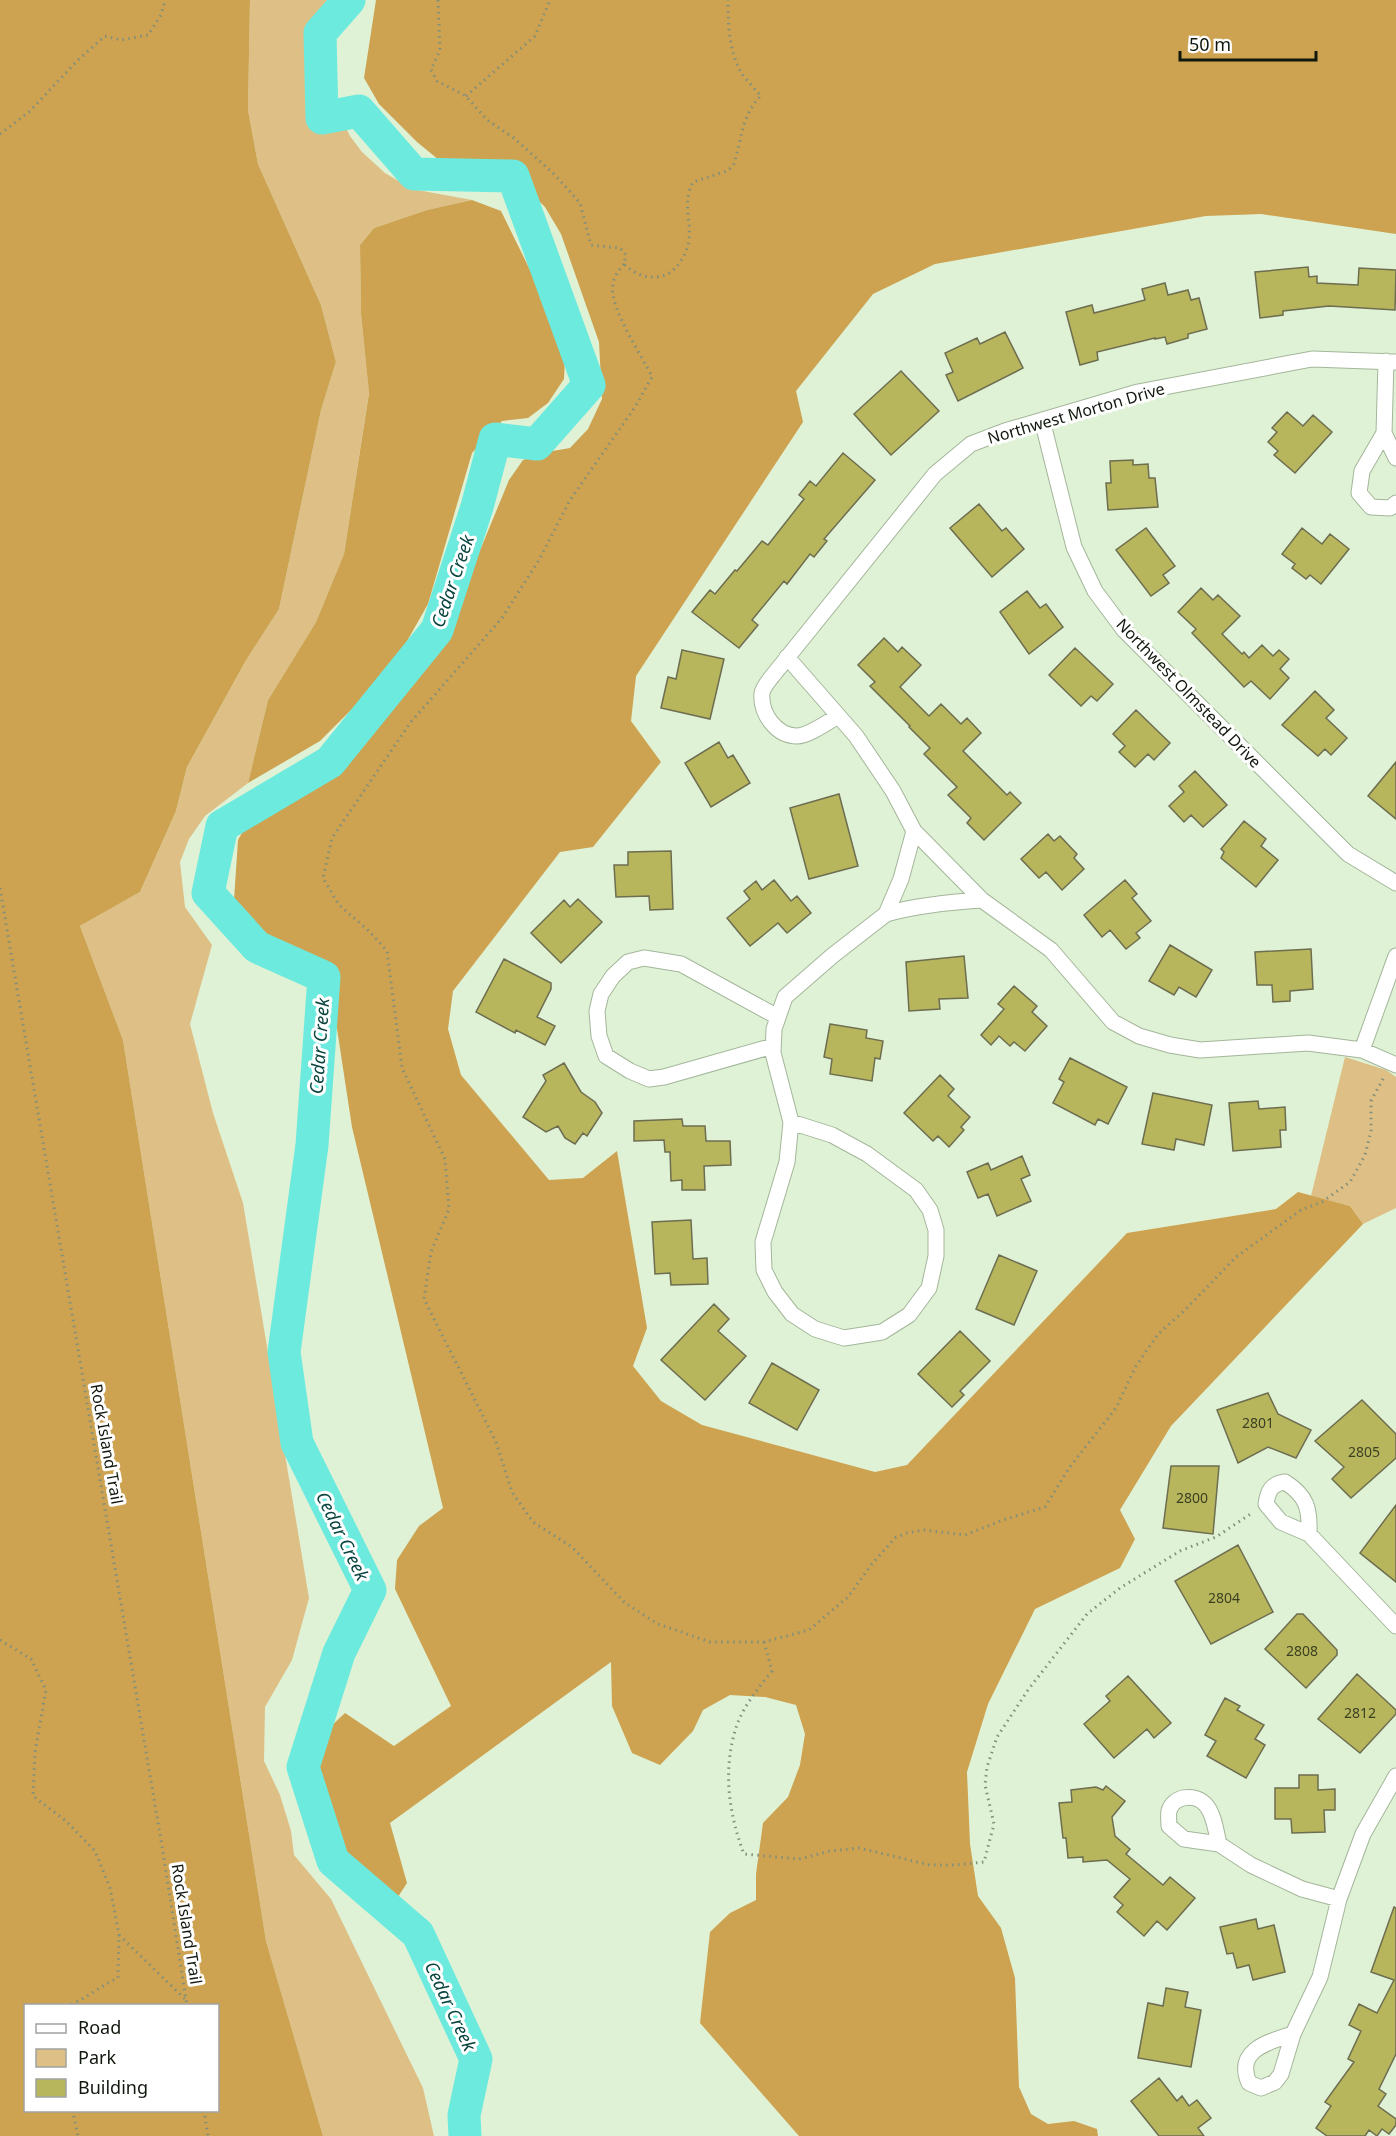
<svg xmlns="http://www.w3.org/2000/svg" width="1396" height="2136" font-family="'Noto Sans',sans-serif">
<rect width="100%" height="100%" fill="#dff2d5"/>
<!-- green -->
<path fill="#debf86" d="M 250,0 L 337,0 L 332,39 L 330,97 L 350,136 L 362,152 L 385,173 L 412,189 L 472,200 L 427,210 L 374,228 L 360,245 L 361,314 L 369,392 L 344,554 L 316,622 L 268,700 L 248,783 L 205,816 L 189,839 L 180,862 L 185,907 L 212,945 L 190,1024 L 213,1113 L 243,1203 L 309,1598 L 292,1660 L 265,1707 L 264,1761 L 280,1795 L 291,1831 L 294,1855 L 331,1899 L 423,2088 L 434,2136 L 323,2136 L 266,1941 L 123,1040 L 80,926 L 140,892 L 176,811 L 187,767 L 245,662 L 279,609 L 321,410 L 336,362 L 321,305 L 258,164 L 248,110 Z
M 1345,1057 L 1386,1070 L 1396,1077 L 1396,1208 L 1363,1224 L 1350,1206 L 1311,1196 Z"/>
<!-- forest -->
<path fill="#cda250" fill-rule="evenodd" d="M 0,0 L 250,0 L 248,110 L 258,164 L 321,305 L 336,362 L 321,410 L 279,609 L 245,662 L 187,767 L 176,811 L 140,892 L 80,926 L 123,1040 L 266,1941 L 323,2136 L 0,2136 ZM 26,2006 L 218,2006 L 218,2110 L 26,2110 Z
M 376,0 L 1396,0 L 1396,234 L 1261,214 L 1206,216 L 935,264 L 873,294 L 796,391 L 803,422 L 636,676 L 631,721 L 661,762 L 593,847 L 560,852 L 453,991 L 448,1029 L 461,1075 L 549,1180 L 583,1178 L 617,1151 L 647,1328 L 633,1366 L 661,1401 L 702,1425 L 875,1472 L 907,1465 L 1127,1233 L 1276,1209 L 1298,1192 L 1350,1206 L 1363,1224 L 1171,1426 L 1120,1510 L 1135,1539 L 1120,1568 L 1035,1609 L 988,1704 L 967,1772 L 970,1844 L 978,1896 L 1001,1928 L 1015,1978 L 1019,2087 L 1031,2114 L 1048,2124 L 1074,2121 L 1097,2129 L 1098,2136 L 799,2136 L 700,2023 L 710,1932 L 730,1913 L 756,1900 L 756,1874 L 763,1823 L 788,1797 L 800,1765 L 805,1734 L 796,1705 L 765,1697 L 730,1695 L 703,1710 L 693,1731 L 660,1765 L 632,1753 L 612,1706 L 611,1662 L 390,1823 L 407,1883 L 394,1903 L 343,1855 L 322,1809 L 316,1769 L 319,1750 L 328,1729 L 345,1713 L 394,1746 L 451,1706 L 395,1589 L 397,1560 L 419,1526 L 443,1508 L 352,1127 L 334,1009 L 304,985 L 251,930 L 234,900 L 238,840 L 248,822 L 333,771 L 404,689 L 446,633 L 509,480 L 523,460 L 547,452 L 570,448 L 588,429 L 602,399 L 599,342 L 561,234 L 545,207 L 531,193 L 471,167 L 439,160 L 417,142 L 379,104 L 364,78 Z
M 472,200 L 501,211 L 534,278 L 565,358 L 564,379 L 548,403 L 528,418 L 502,421 L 472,453 L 428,604 L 402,650 L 362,699 L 320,741 L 248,783 L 268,700 L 316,622 L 344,554 L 369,393 L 361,314 L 360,245 L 374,228 L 427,210 Z"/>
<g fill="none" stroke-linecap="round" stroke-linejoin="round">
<!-- river -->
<path stroke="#6deade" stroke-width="33" d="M 349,0 L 320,33 L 322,118 L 359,111 L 414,174 L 513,176 L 589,385 L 537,444 L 495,439 L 477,507 L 437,630 L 330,762 L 222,826 L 208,893 L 257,947 L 324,977 L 312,1145 L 284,1352 L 297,1443 L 370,1590 L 339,1653 L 303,1767 L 333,1861 L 418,1934 L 476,2059 L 464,2115 L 465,2136"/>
</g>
<!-- building -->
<path fill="#b8b65d" stroke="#6d6d50" stroke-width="1.5" d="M 1308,267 L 1309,277 L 1317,276 L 1317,283 L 1358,285 L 1359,268 L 1396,270 L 1395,310 L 1329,306 L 1283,311 L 1283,315 L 1260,318 L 1255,272 Z
M 1165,283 L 1168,295 L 1188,290 L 1191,300 L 1199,298 L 1207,329 L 1188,334 L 1188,338 L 1167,344 L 1165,337 L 1155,339 L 1155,338 L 1097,352 L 1098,360 L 1080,365 L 1066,312 L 1092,305 L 1094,313 L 1145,300 L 1142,289 Z
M 1005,332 L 1023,368 L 958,401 L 946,375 L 953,372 L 945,353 L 977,338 L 980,344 Z
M 901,371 L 939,411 L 891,455 L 854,414 Z
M 1287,412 L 1303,426 L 1313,415 L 1332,432 L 1295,473 L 1274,455 L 1278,451 L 1268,442 L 1277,432 L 1272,428 Z
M 843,453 L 875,480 L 824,539 L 827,541 L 814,557 L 810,554 L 787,584 L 784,581 L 752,620 L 758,625 L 739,648 L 692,612 L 710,590 L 715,594 L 735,570 L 737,571 L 762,541 L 768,545 L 804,499 L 799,495 L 810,481 L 816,486 Z
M 1133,460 L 1133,465 L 1148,464 L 1149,478 L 1155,478 L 1158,507 L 1108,510 L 1106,483 L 1111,483 L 1110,461 Z
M 979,504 L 1002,531 L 1006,528 L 1024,549 L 992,577 L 950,528 Z
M 1146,528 L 1175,566 L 1163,575 L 1169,583 L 1151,596 L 1116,550 Z
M 1302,528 L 1322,544 L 1330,534 L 1349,549 L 1321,584 L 1310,575 L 1306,579 L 1292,568 L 1295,564 L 1282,554 Z
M 1201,588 L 1213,600 L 1218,595 L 1240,616 L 1222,634 L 1242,654 L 1244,652 L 1249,658 L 1262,645 L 1273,656 L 1279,650 L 1289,659 L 1280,669 L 1289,678 L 1270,699 L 1251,681 L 1244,687 L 1192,633 L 1196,629 L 1178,612 Z
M 1027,591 L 1040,608 L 1046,604 L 1063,627 L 1029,654 L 1000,612 Z
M 884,638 L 898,652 L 902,647 L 921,665 L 900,687 L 929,716 L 941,704 L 961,724 L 967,718 L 981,733 L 963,751 L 1007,795 L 1010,792 L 1021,803 L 984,840 L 967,823 L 971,818 L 948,795 L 957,787 L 924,754 L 930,748 L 909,727 L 910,726 L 870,686 L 875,682 L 858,665 Z
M 1075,648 L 1113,684 L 1097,701 L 1091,696 L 1081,706 L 1049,675 Z
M 682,650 L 724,659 L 710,719 L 661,708 L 668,677 L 676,679 Z
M 1315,691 L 1334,710 L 1326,718 L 1347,738 L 1331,755 L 1325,749 L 1318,756 L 1282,725 Z
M 1136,710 L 1170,743 L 1154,760 L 1148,754 L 1135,767 L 1119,752 L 1125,746 L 1113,734 Z
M 719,742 L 728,758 L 733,755 L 750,783 L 711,807 L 685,763 Z
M 1396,762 L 1396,819 L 1368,796 Z
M 1195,771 L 1227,805 L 1203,827 L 1191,815 L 1184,822 L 1169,806 L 1184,792 L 1179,786 Z
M 839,794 L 858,866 L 809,879 L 790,808 Z
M 1244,821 L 1266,839 L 1261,846 L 1278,860 L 1256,887 L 1221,858 L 1224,852 L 1221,849 Z
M 1048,834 L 1054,841 L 1060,836 L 1077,854 L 1074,858 L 1084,869 L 1062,890 L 1046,872 L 1039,878 L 1021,859 Z
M 671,851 L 673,909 L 650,910 L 649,896 L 616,897 L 614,865 L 628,865 L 628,852 Z
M 774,880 L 791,901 L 797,896 L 811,913 L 787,933 L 778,923 L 750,946 L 727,918 L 750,899 L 744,891 L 756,881 L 762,890 Z
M 1125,880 L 1137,894 L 1132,898 L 1151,921 L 1136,933 L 1140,938 L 1126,949 L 1110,930 L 1102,937 L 1084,915 Z
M 578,899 L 602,922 L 561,963 L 531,933 L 564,900 L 570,907 Z
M 1170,945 L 1212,970 L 1196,997 L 1179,987 L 1174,995 L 1149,981 Z
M 1311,949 L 1313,989 L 1290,991 L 1290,1001 L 1273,1002 L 1272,985 L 1257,985 L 1255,952 Z
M 964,956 L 968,998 L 939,999 L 940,1009 L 909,1011 L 906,962 Z
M 504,959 L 551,983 L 551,989 L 537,1017 L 555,1026 L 545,1045 L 516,1030 L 515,1033 L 476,1012 Z
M 1014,986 L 1037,1006 L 1032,1012 L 1047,1026 L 1025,1051 L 1014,1042 L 1010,1046 L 999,1036 L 991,1045 L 981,1035 L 1004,1009 L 998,1004 Z
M 830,1024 L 867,1030 L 866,1038 L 883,1041 L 880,1059 L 875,1058 L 872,1081 L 830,1074 L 832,1059 L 824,1057 Z
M 1070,1058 L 1127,1087 L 1108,1124 L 1098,1119 L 1095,1125 L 1053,1103 L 1064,1082 L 1059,1079 Z
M 564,1063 L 581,1092 L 595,1102 L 602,1113 L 587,1136 L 583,1133 L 575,1144 L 565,1138 L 558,1126 L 546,1132 L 523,1117 L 546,1081 L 543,1075 Z
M 940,1075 L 954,1089 L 948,1096 L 970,1117 L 961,1127 L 964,1130 L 949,1147 L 938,1136 L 933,1141 L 904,1113 Z
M 1153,1093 L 1212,1105 L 1204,1145 L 1176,1139 L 1174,1150 L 1142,1144 Z
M 1258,1101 L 1259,1109 L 1285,1107 L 1286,1130 L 1280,1130 L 1281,1147 L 1233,1151 L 1229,1103 Z
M 682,1119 L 683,1126 L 705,1126 L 706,1141 L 730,1141 L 731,1165 L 704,1166 L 705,1190 L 682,1190 L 682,1180 L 671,1181 L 670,1152 L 665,1152 L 664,1140 L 634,1141 L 634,1121 Z
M 1022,1156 L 1030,1175 L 1021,1179 L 1031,1201 L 997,1216 L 988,1194 L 978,1198 L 967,1172 L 988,1163 L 991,1170 Z
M 691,1220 L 693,1259 L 707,1258 L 708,1284 L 671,1285 L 670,1273 L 655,1274 L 652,1222 Z
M 999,1255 L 1037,1271 L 1014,1325 L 976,1309 Z
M 714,1304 L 729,1319 L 718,1331 L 746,1356 L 705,1400 L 661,1360 Z
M 960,1331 L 990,1361 L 960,1391 L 964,1395 L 952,1407 L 918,1374 Z
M 772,1363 L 819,1390 L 797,1430 L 749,1403 Z
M 1268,1393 L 1278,1414 L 1311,1430 L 1296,1458 L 1268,1447 L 1238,1463 L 1217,1410 Z
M 1362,1400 L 1396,1434 L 1396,1458 L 1351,1498 L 1332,1479 L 1344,1467 L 1315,1441 Z
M 1171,1466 L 1219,1466 L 1213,1534 L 1163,1528 Z
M 1396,1505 L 1396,1582 L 1360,1553 Z
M 1238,1545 L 1273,1612 L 1211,1644 L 1175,1581 Z
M 1297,1614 L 1303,1614 L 1337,1650 L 1337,1655 L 1306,1688 L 1265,1649 Z
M 1357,1674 L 1396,1710 L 1396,1714 L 1360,1753 L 1318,1719 Z
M 1128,1676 L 1171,1723 L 1154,1738 L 1147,1729 L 1114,1758 L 1084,1724 L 1110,1701 L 1106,1696 Z
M 1225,1698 L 1240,1706 L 1237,1710 L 1264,1725 L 1255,1739 L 1265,1745 L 1246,1778 L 1207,1756 L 1216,1741 L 1205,1735 Z
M 1299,1775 L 1318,1775 L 1318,1790 L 1335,1789 L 1335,1810 L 1324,1810 L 1325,1832 L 1292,1833 L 1291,1819 L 1275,1819 L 1275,1788 L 1299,1788 Z
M 1106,1786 L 1125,1801 L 1112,1817 L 1115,1836 L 1130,1849 L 1126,1854 L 1163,1885 L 1170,1877 L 1195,1898 L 1167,1930 L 1157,1921 L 1144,1936 L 1117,1912 L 1123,1905 L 1114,1897 L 1130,1879 L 1107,1860 L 1083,1862 L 1083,1857 L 1068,1858 L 1066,1838 L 1063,1838 L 1059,1803 L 1072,1802 L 1071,1790 L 1096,1787 L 1103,1790 Z
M 1394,1907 L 1396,1908 L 1396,2054 L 1379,2089 L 1386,2094 L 1378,2106 L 1396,2119 L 1396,2125 L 1389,2134 L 1382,2129 L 1377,2136 L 1369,2130 L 1365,2136 L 1327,2136 L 1316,2128 L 1331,2106 L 1325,2102 L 1354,2062 L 1348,2059 L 1361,2031 L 1349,2025 L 1359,2004 L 1377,2013 L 1394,1980 L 1371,1972 Z
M 1256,1919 L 1258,1929 L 1274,1925 L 1285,1972 L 1253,1980 L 1249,1965 L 1237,1968 L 1233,1953 L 1227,1954 L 1220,1927 Z
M 1166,1988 L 1188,1992 L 1185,2007 L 1201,2010 L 1191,2067 L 1138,2058 L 1148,2003 L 1163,2006 Z
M 1159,2078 L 1177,2101 L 1182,2096 L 1189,2106 L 1197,2100 L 1211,2118 L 1198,2128 L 1204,2136 L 1159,2136 L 1131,2101 Z"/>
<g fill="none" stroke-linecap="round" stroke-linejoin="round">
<defs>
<path id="street" d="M 1386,361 L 1384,433 L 1362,471 L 1359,493 L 1371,507 L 1390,508 L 1396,503
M 1042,420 L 1074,547 L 1095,591 L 1124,630 L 1348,854 L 1396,883
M 1384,433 L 1396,458
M 787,657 L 856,736 L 893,791 L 914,831 L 982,900 L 1051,950 L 1113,1022 L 1139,1036 L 1170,1045 L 1200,1050 L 1308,1043 L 1362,1050 L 1396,1065
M 838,716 C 828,722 808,736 797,736 C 776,736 760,713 762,693 C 763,687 770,679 774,674 L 935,474 L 971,444 L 1005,431 L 1138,392 L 1312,359 L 1396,362
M 886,914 C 918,905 949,902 982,900
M 773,1046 L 664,1077 L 649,1079 L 630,1071 L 606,1056 L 599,1036 L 597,1011 L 601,994 L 613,976 L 628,962 L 644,958 L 681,964 L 774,1015 L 777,1019
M 1362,1050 L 1396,956
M 791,1122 L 832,1135 L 867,1154 L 916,1190 L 930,1210 L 936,1230 L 936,1256 L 929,1288 L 909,1315 L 882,1332 L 844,1338 L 815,1329 L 792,1314 L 775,1292 L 764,1270 L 763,1242 L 787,1162 L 791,1122 L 773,1053 L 774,1029 L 785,997 L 832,956 L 886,914 L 901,879 L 914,831
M 1285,1482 C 1307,1496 1310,1509 1309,1534 L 1281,1522 L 1266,1504 C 1268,1491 1271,1484 1285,1482 Z
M 1309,1534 L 1396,1626
M 1219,1844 C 1216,1832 1214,1813 1205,1804 C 1194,1793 1173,1796 1169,1811 C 1168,1815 1169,1822 1169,1826 L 1184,1839 L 1219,1844 L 1251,1865 L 1302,1889 L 1339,1899
M 1293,2034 L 1320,1977 L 1339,1899 L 1363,1834 L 1396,1776
M 1293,2034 L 1281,2074 L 1275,2082 L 1261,2088 L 1249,2083 C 1235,2050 1268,2042 1293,2034 Z"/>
</defs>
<!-- street casing -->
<use href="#street" stroke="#a4b69a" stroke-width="17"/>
<!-- path -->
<path stroke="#828f7b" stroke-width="3" stroke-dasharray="1.5 4.5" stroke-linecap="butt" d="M 438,0 L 440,50 L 431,70 L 437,81 L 466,96 L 487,120 L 514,138 L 556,176 L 580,203 L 591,245 L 620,248 L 626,255 L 624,264 C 634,273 643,278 657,277 C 667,276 674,271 680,262 C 701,233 678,210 693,182 L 727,171 L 733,166 C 742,141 741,115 761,96 C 755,89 748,82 742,74 C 729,52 728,25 728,0
M 466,96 L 535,36 L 550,0
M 0,134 L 29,112 L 77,61 L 105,36 L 121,40 L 148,35 L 161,15 L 165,0
M 624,264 C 619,270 614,276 613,284 C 608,307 642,355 652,377 L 635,407 L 570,500 L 539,560 L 502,618 L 410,723 L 332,838 L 323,878 L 339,905 L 369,931 L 387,951 L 402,1068 L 445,1159 L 449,1209 L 431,1252 L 424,1299 L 496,1442 L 512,1492 L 533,1522 L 572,1547 L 625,1603 L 658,1624 L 710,1642 L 764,1642 L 809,1630 L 848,1597 L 871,1565 L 895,1538 L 907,1533 L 924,1530 L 965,1535 L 1003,1520 L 1045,1507 L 1069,1468 L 1116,1408 L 1136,1366 L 1158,1334 L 1184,1311 L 1236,1257 L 1301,1210 L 1322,1202 L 1350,1182 L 1365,1155 L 1371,1131 L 1371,1101 L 1384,1077
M 0,888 L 162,1846 L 187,2006
M 0,1640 L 31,1659 L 46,1690 L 35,1752 L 33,1796 L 66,1821 L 95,1851 L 110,1888 L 119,1935 L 118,1978 C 100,1986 86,1999 67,2006
M 764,1642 L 772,1671 C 759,1687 746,1703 738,1722 C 722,1766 728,1812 744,1854 L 799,1859 L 830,1851 L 859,1848 L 930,1865 L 955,1865 L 984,1862 L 994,1824 L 985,1785 L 987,1767 L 997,1737 L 1028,1690 L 1087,1614 L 1120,1588 L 1180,1551 L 1216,1537 L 1252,1513
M 119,1935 L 186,2000
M 75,2110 L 74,2117 L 78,2136
M 204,2110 L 208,2136"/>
<!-- street -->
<use href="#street" stroke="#fff" stroke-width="15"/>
</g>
<g text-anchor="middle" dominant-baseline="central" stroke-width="6" stroke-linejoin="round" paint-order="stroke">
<!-- number labels -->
<g font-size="14" fill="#3b4022">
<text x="1258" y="1422">2801</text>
<text x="1364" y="1451">2805</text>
<text x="1192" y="1497">2800</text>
<text x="1224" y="1597">2804</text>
<text x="1302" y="1650">2808</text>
<text x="1360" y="1712">2812</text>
</g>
<!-- street labels -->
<g font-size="16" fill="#11180e" stroke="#fff">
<text transform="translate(1076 413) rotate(-16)">Northwest Morton Drive</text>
<text transform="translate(1189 693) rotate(46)">Northwest Olmstead Drive</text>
<text transform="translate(107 1444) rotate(80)">Rock Island Trail</text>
<text transform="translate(187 1924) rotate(81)">Rock Island Trail</text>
</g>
<!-- water labels -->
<g font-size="18" font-style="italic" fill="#09443f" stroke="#fff">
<text transform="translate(452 581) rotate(-71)">Cedar Creek</text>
<text transform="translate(319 1046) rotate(-86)">Cedar Creek</text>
<text transform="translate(343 1536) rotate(64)">Cedar Creek</text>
<text transform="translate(451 2006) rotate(65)">Cedar Creek</text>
</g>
</g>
<!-- legend -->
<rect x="24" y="2004" width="195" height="108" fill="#ffffff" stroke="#a0a39f" stroke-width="1.5"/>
<rect x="36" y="2024" width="30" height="9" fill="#ffffff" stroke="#a0a39f" stroke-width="1.5"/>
<text x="78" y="2034" font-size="18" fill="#11180e">Road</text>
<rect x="36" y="2049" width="30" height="18" fill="#debf86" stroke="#a0a39f" stroke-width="1.5"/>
<text x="78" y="2064" font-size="18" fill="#11180e">Park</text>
<rect x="36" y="2079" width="30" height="18" fill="#b8b65d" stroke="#a0a39f" stroke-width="1.5"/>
<text x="78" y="2094" font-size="18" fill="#11180e">Building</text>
<!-- scale -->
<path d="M1180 51v9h136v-9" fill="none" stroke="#11180e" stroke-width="3"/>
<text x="1189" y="51" font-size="18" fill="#11180e" stroke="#ffffff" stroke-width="4.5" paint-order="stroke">50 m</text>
</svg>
